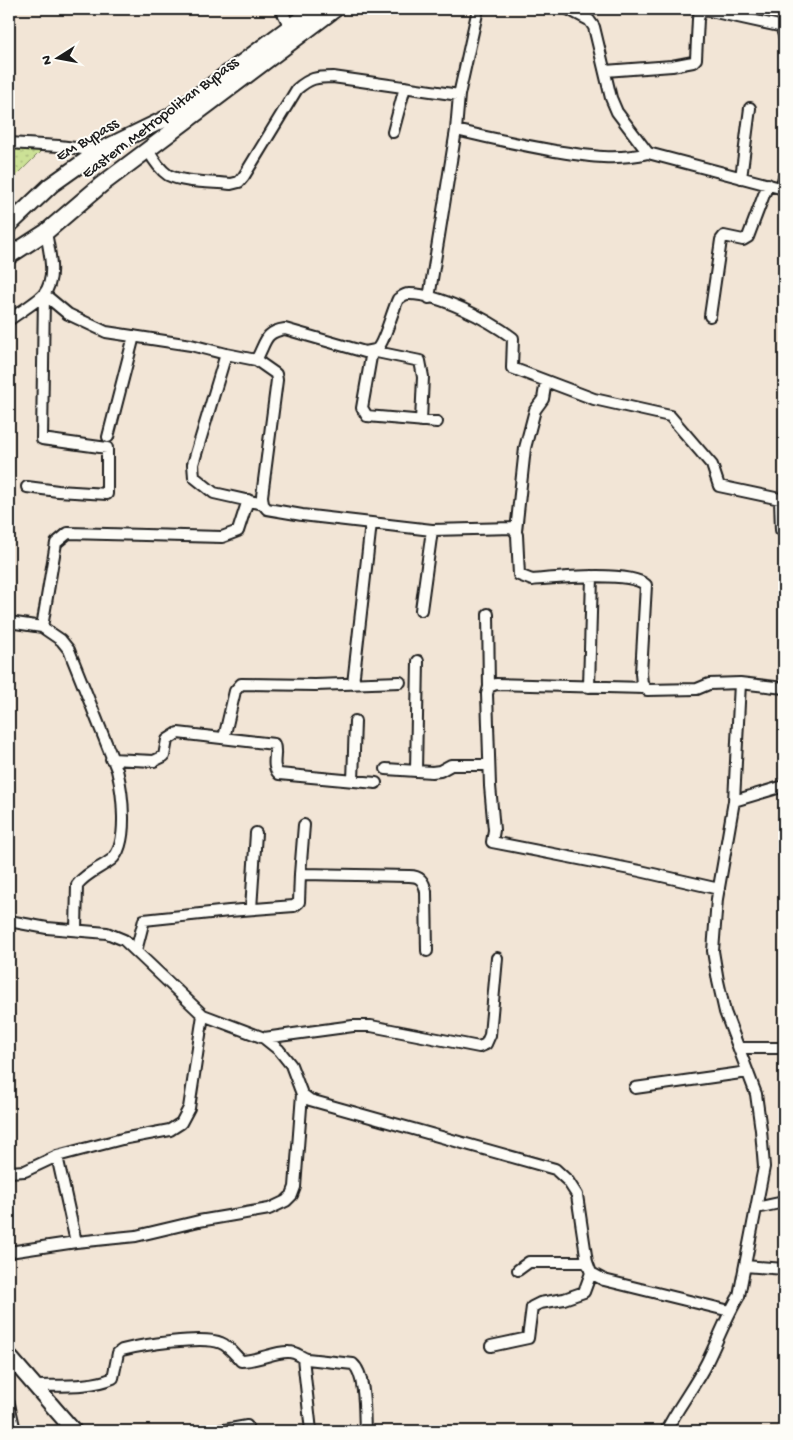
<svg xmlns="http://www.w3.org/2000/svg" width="793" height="1440" font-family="'Gochi Hand',sans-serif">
<defs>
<pattern id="park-dots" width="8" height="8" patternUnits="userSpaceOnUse" patternTransform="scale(1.25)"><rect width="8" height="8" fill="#cce196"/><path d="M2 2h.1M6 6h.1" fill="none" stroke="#afc081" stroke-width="1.8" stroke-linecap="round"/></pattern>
</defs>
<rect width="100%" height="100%" fill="#f2e5d6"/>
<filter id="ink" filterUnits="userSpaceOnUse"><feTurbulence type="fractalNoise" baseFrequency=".02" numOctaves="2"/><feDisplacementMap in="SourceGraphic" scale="10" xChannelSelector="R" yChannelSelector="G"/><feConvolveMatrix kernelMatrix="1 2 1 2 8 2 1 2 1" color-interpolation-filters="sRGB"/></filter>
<g filter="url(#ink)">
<!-- park -->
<path fill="url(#park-dots)" stroke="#747e59" d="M 9,149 L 41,151 L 9,183 Z"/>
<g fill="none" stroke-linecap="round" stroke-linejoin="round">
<defs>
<path id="street" d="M 281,9 L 290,27 L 294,32
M 568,9 L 589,20 L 594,27 L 611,98 L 617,112 L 648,153 L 784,189
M 605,71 L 672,66 L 693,62 L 696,59 L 698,19 L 700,13 L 706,10 L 779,26 L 782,29 L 784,35
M 456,130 C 489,138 522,145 555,151 C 587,156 616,161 648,153
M 393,132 L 405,87
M 9,143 L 59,146 L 99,151
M 148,150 C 153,159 159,169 168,175 C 184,183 213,182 231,184 L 239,182 L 244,176 L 297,89 C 310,78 316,77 333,77 L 459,95
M 741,178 L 750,108
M 781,188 L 784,177
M 44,294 L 68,314 L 106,332 L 191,345 L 226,354 L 256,360 C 266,344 263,332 285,329 L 365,352 C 369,351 373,351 377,349 C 384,343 393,309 398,299 C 401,297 405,294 408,294 C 438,293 489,320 513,338 L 512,368 L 594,399 L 670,416 L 712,465 L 719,486 L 780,499 L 781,530 L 784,530
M 429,298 L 456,130 L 459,95 L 478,9
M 710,316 L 721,240 L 724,236 L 743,240 L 748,237 L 768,184
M 9,320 C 18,313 37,302 44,294 C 57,278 49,251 46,232
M 226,354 L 193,464 L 194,477 L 214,493 L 263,504
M 256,360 L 276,374 L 277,380 L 262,496 L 263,504 L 267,509 L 302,515 L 432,530 L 513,528 L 517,535 L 519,575 L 532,580 C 556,578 629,570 646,585 L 641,673 L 642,684 L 647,690 L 697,689 L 709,684 L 740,683
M 421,421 L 423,377 L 420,361 L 372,351 L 362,408 L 367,416 L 437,422
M 108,437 L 134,336
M 27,487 L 58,491 L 107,494 L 107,448 L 42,439 L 44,294
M 516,531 L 525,448 L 535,410 L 543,399 L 546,381
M 421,610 L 432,530
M 488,614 L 489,687
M 9,622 L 42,627 L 61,640 L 69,650 L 117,770 C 122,790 130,845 111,860 C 99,869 86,873 77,885 L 76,930
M 42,627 L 56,543 L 68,533 L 222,537 L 238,531 L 248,500
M 353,684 L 371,523
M 589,687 L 592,576
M 645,688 L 496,684 L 489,687 L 487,694 L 490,786 L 494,830 L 492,842 L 640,871 L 719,889
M 224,738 L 235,691 L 241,684 L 315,685 L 400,682
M 111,759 L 154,761 L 164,756 L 167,740 L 178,733 L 274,744 C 278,754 270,765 279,774 L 376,783
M 386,769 L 432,772 L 440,771 L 451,765 L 489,765
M 416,771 L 418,661
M 353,781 L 355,721
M 734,801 L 784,786
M 300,874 L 304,825
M 251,909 L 256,833
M 9,921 L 47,928 L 107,933 L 124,940 L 203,1015 L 264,1038 L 279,1050 L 291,1065 L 302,1094 L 310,1100 L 555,1169 L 568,1181 L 577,1195 L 587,1262 L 591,1273 L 604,1280 L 730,1311
M 136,951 L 144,920 L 229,911 L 294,906 L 299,902 L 300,874 L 303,874 L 409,876 C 420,876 424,881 426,892 L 427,951
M 264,1038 L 353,1026 L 371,1026 L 479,1047 L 486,1044 L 490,1035 L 497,958
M 739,1048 L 784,1048
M 635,1088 L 748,1072
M 9,1172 L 25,1171 L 57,1156
M 756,1208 L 784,1202
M 76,1242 L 57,1156 L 122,1139 L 170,1130 L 181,1123 L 189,1108 L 203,1015
M 9,1252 L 76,1242 L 136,1236 L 199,1221 L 269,1209 L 286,1201 L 292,1195 L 295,1187 L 302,1094
M 745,1266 L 784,1269
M 518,1270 L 529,1262 L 587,1262
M 491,1346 L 528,1338 L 532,1307 L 540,1303 L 564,1299 L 584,1292 L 591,1273
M 303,1358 L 311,1431
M 33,1386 C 57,1385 91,1388 113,1378 L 118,1353 L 122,1350 C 141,1345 204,1335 221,1343 C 229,1346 235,1355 241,1361 C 258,1361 275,1351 289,1352 C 297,1352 300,1357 307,1359 L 353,1364 C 366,1375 364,1414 365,1431
M 9,1404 L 15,1431
M 219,1431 L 247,1426
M 666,1431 C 678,1407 695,1386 707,1362 C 718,1340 726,1317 739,1296 L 764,1167 L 761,1130 L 756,1094 L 725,1012 L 718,981 L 713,951 L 717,899 L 734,801 L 740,683 L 784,688"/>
<path id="secondary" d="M 9,1356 L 74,1431"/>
<path id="primary" d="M 9,225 L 51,185 L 99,151 L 169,117 L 314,9
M 9,256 L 46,232 L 101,185 L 335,9"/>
</defs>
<!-- street casing -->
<use href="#street" stroke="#1c1c1c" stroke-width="14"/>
<!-- secondary casing -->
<use href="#secondary" stroke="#1c1c1c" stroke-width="18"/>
<!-- primary casing -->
<use href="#primary" stroke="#1c1c1c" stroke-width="19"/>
<!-- street -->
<use href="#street" stroke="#fdfcf7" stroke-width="10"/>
<!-- secondary -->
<use href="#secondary" stroke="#fdfcf7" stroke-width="14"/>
<!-- primary -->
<use href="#primary" stroke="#fdfcf7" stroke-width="15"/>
</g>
</g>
<g text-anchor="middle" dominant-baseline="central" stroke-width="4" stroke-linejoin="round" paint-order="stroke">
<!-- street labels -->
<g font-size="16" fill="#1c1c1c" stroke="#fdfcf7">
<text transform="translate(161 119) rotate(-37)">Eastern Metropolitan Bypass</text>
<text transform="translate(88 141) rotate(-31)">EM Bypass</text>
</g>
</g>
<!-- margin -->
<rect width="793" height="1440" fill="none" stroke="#fdfcf7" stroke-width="30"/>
<rect x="15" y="15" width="763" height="1410" fill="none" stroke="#1c1c1c" stroke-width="2" filter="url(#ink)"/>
<!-- north arrow -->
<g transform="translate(58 58) rotate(259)" stroke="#fdfcf7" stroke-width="4" paint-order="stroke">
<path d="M0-4L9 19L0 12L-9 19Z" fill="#1c1c1c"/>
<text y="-8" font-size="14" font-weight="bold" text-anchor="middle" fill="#1c1c1c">N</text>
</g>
</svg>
